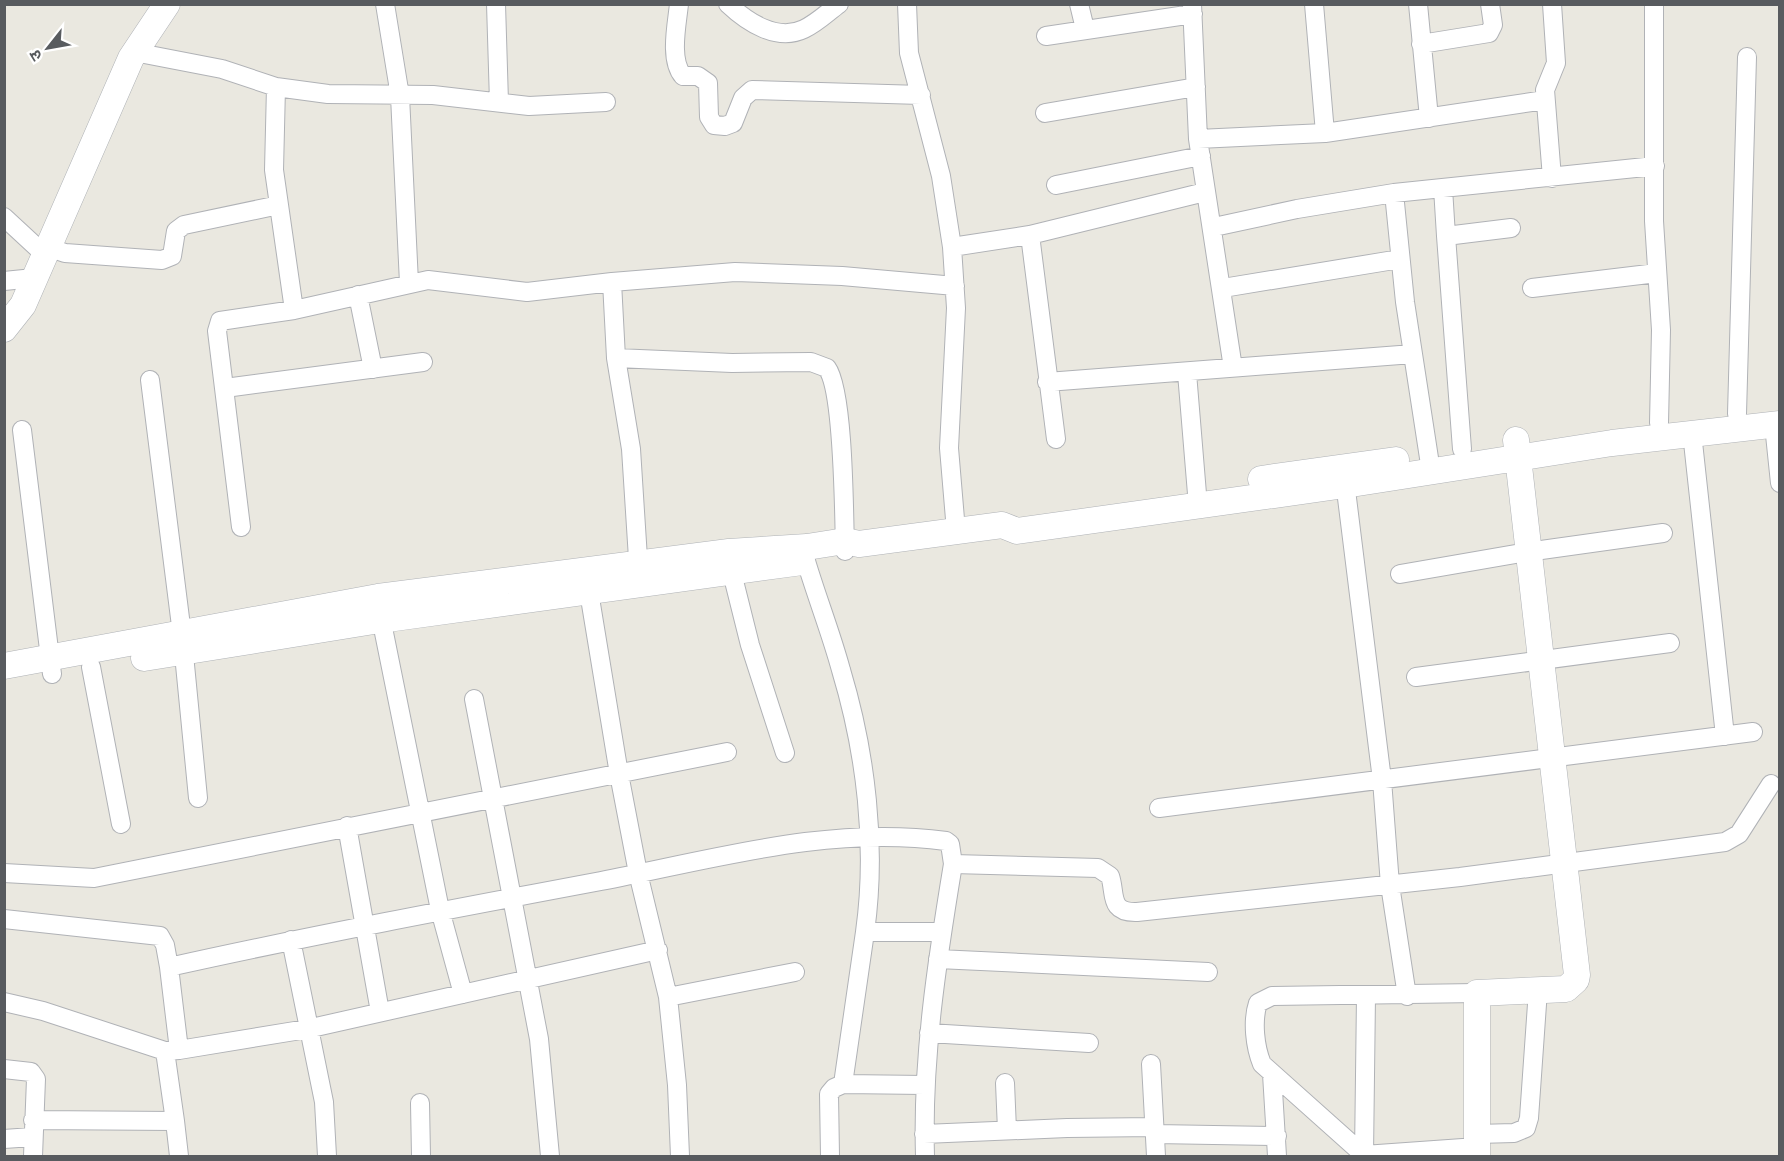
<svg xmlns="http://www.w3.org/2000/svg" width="1784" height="1161" font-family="'Noto Sans','Noto Sans Devanagari',sans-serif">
<rect width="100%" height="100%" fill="#eae8e0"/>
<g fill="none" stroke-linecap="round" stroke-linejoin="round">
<defs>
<path id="street" d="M 385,4 L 400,96 L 409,283
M 496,4 L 499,102
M 679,4 C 677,24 669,60 683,76 L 698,76 L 708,83 L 709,117 L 714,125 L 725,126 L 733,123 L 743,98 L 752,90 L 921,95
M 728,4 C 747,22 777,42 804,29 C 817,23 828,12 839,4
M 907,4 L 909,53 L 941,176 L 952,247 L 956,308 L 949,448 L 956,531
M 1079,4 L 1085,29
M 1192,4 L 1198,139 L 1233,368
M 1314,4 L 1325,133
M 1418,4 L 1429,118
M 1654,4 L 1654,221 L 1661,330 L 1659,423
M 1046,36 L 1193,14
M 1421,44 L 1489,33 L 1493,25 L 1490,4
M 134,52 L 222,69 L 276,87 L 328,94 L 433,95 L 529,106 L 606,102
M 276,87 L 274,170 L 294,310
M 1045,113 L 1196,87
M 1198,139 L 1325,133 L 1545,100
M 1552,178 L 1545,90 L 1556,63 L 1552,4
M 1056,185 L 1201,156
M 1443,188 L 1446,236 L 1511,228
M 1394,193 L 1405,302 L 1431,471
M 4,217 L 44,254
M 1214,227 L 1297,209 L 1394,193 L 1655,166
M 1030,235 L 1056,439
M 1446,236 L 1462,449
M 47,247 L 65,253 L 162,260 L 172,256 L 176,231 L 184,225 L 279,205
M 952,247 L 1030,235 L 1205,192
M 4,281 L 34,278
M 612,282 L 735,272 L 842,276 L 955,286
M 1223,288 L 1400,259
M 1532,288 L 1657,273
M 358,295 L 373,369
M 616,358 L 732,363 L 811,362 L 827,368 C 844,391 844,516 845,551
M 1187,373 L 1198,506
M 150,380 L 182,634 L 198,798
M 1047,382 L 1413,354
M 225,388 L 423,362
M 1737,414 L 1747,57
M 1774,425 L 1780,483
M 22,430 L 52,674
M 1692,433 L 1725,736
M 1344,474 L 1382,780 L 1390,885 L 1407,996
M 241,527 L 217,331 L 220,321 L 294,310 L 428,280 L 527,292 L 612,282 L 616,358 L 631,449 L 639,574
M 806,561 C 817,598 831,633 841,670 C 866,753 877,846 865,932 L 942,932
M 732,573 L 750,645 L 785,753
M 1400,574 L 1527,552 L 1663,533
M 589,592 L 619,774 L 638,873 L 668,997 L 677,1085 L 680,1156
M 379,608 L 440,910 L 463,994
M 91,667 L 121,824
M 1416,677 L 1670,643
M 474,699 L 539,1039 L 550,1156
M 1159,808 L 1753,732
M 347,826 L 380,1012
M 953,864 L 1098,868 L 1110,876 C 1116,893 1108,913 1137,912 L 1460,877 L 1725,842 L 1739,834 L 1771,784
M 4,873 L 94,878 L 727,752
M 4,919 L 160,936 L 165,945 L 169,967
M 865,932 L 843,1084 L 925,1085
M 291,940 L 324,1102 L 327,1156
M 938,959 L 1208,972
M 1366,996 L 1364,1155 L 1477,1147
M 668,997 L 795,972
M 4,1002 L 43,1011 L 165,1051 L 179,1050 L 307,1029 L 658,950
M 929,1033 L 1089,1043
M 179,1050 L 169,967 C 313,935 457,908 601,881 C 715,859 829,825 946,841 L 950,844 L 953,864 C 937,961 922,1058 925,1156
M 165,1051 L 175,1121
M 1151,1064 L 1156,1156
M 4,1069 L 31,1072 L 36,1079 L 33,1156
M 1272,1074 L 1277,1156
M 1005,1083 L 1007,1130
M 420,1103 L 421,1156
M 33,1120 L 175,1121 L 179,1156
M 924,1134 L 1067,1128 L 1154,1127
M 1155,1134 L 1277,1136
M 1477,1134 L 1514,1133 L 1526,1128 L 1529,1118 L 1538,990
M 4,1139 L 32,1137
M 830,1156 L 829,1094 L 834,1088 L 843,1084
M 1365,1156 L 1262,1064 C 1255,1047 1252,1021 1258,1003 L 1272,996 L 1477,993"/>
<path id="secondary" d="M 4,329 L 23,305 L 131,58 L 167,4
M 1261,479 L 1396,460
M 144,658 L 380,620 L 802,562
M 4,666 L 378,597 L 729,552 L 807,547 L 845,541 L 859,544 L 1002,525 L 1017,531 L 1345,485 L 1612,443 L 1780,424
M 1477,1156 L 1477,993 L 1566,989 L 1576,980 L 1577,975 L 1516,440"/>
</defs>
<!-- street casing -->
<use href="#street" stroke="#b0b2b6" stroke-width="20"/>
<!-- secondary casing -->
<use href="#secondary" stroke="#afb2b6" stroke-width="27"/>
<!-- street -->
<use href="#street" stroke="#fff" stroke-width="18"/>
<!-- secondary -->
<use href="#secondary" stroke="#fff" stroke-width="26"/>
</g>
<!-- border -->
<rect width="1784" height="1161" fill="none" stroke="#585b5f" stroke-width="12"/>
<!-- north arrow -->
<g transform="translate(48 48) rotate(239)" stroke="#ffffff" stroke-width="4.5" paint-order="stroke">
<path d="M0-4.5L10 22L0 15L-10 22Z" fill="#585b5f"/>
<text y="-9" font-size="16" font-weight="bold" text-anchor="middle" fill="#585b5f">उ</text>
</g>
</svg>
